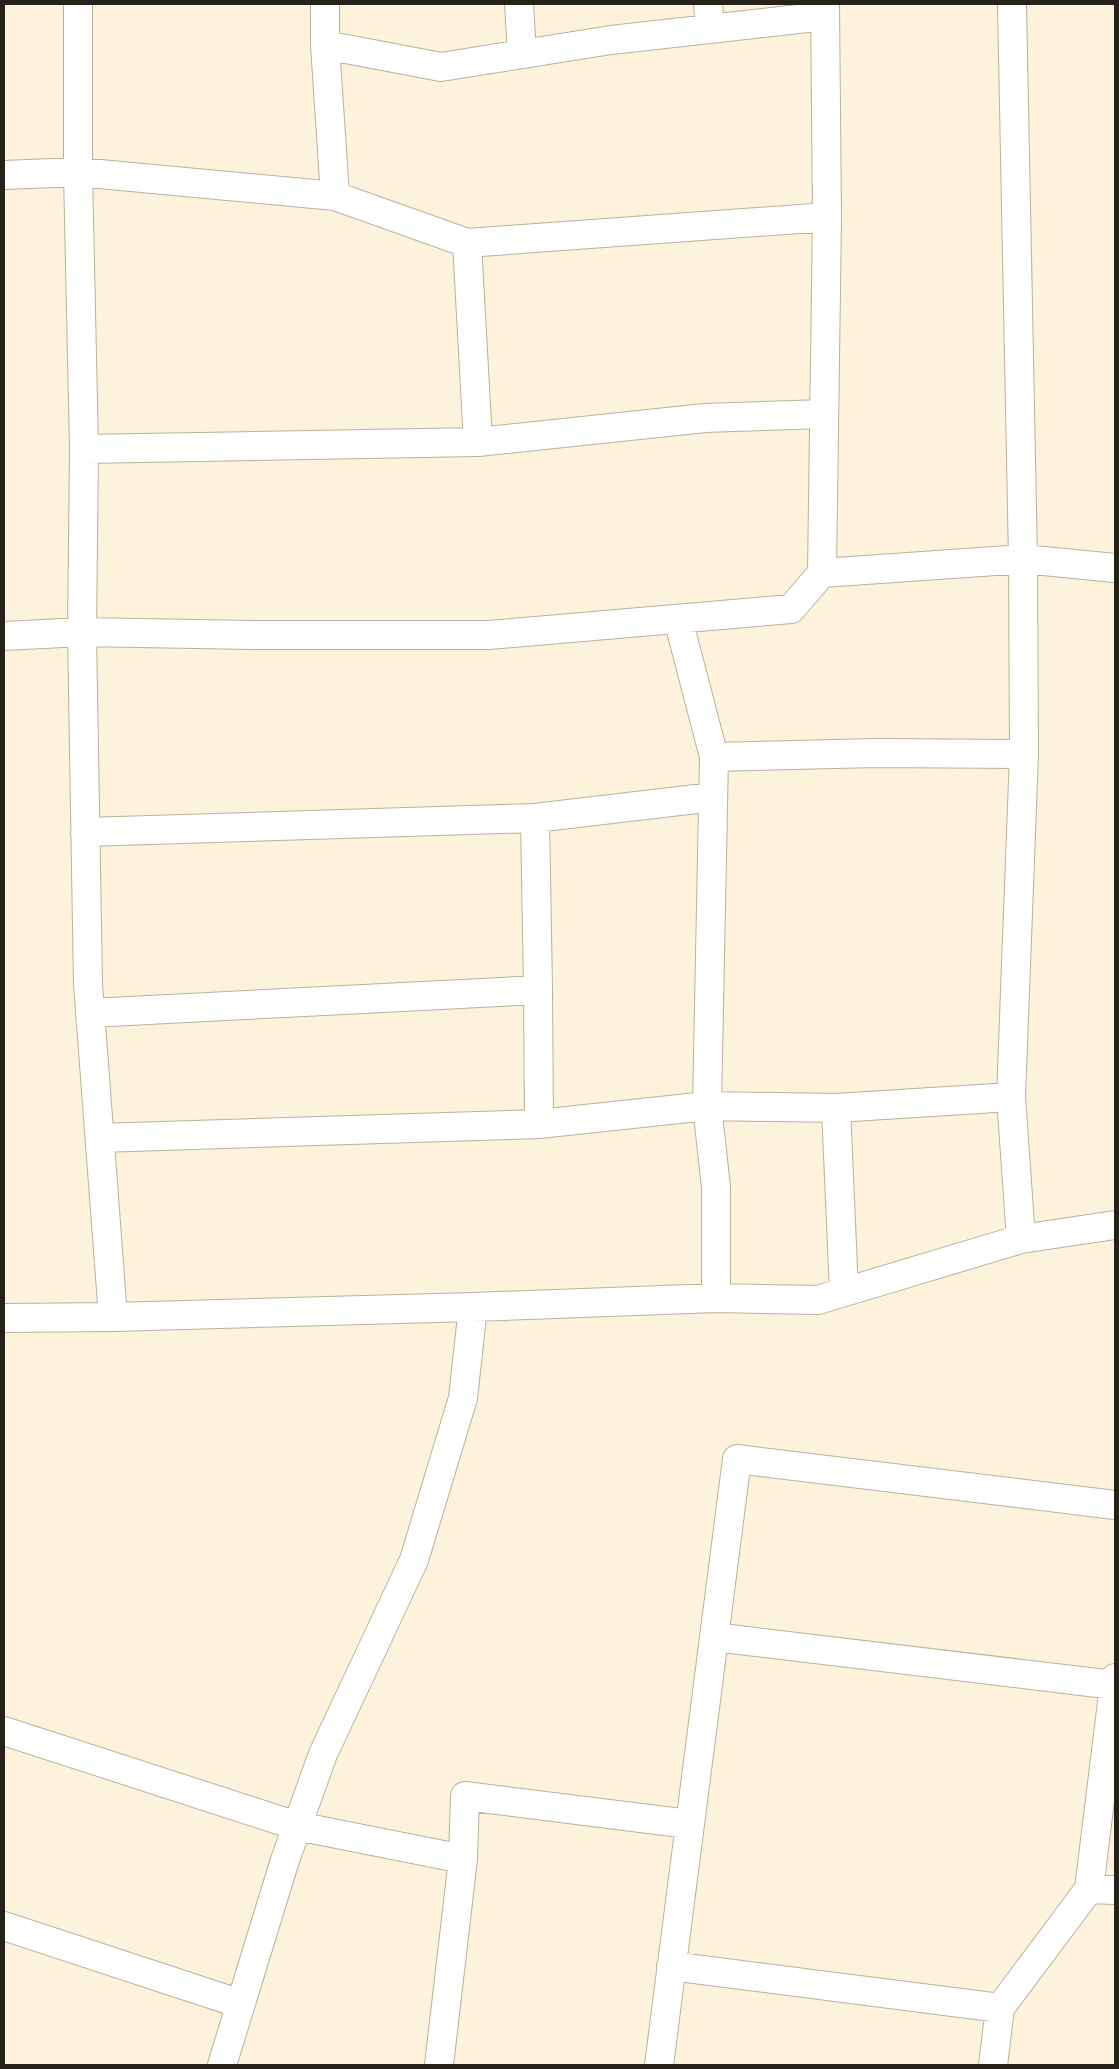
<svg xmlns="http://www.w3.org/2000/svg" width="1119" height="2069" font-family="Rubik,sans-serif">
<rect width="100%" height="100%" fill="#fdf2db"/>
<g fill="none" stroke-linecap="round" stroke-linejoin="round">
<defs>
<path id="street" d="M 325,4 L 325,45 L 335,196
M 519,4 L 522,54
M 708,4 L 710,29
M 825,4 L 827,217
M 325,45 L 441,67 L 611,40 L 825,16
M 4,175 L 78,172 L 335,196 L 467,243 L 478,442 L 84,449 L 78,172 L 78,4
M 478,442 L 705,418 L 824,414
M 822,573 L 1023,559 L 1012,4
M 4,636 L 82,632 L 84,449
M 714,757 L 876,753 L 1024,754 L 1023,559 L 1115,568
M 535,818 L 538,990
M 85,832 L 535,818 L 713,797
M 90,1013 L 538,990 L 539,1124
M 100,1138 L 539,1124 L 707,1106 L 714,757 L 678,619
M 1021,1239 L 1115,1225
M 844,1292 L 836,1108 L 1011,1097
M 716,1298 L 716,1187 L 707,1106 L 836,1108
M 113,1317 L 473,1307 L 716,1298 L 818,1300 L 1021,1239 L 1011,1097 L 1024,754
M 4,1318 L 113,1317 L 88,984 L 82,632 L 252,635 L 489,635 L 791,609 L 822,573 L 827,217 L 467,243
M 714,1637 L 1114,1685
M 4,1731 L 297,1826 L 463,1859 L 439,2065
M 463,1859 L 465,1796 L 689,1824
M 1089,1889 L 1115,1890
M 4,1926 L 241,2004
M 671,1966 L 1000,2008
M 222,2065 L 285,1860 L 323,1754 L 414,1560 L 463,1398 L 473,1307
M 659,2065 L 737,1459 L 1115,1505
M 993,2065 L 1000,2008 L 1089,1889 L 1115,1678"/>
</defs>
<!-- street casing -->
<use href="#street" stroke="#bbb19a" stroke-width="30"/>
<!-- street -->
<use href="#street" stroke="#fff" stroke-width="28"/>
</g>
<!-- border -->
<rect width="1119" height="2069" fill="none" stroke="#262219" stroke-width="10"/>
</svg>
